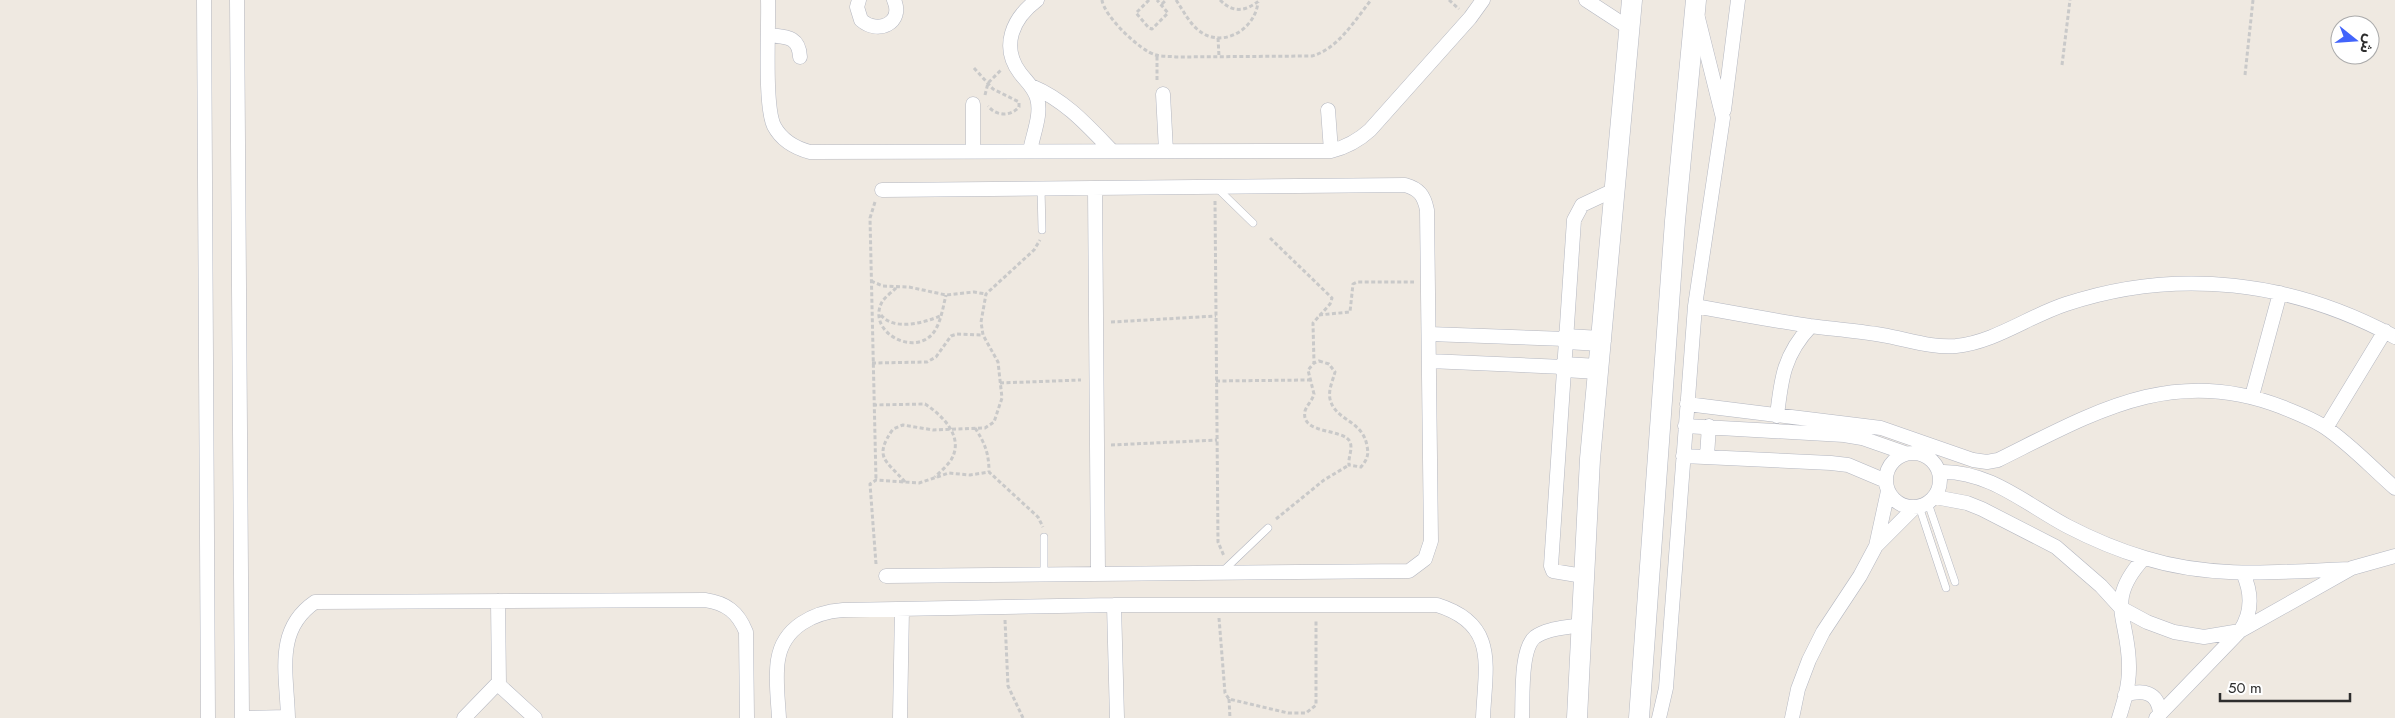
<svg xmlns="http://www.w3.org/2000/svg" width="2395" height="718" font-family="Jost,'Noto Sans Arabic',sans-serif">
<rect width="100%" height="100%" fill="#efe9e1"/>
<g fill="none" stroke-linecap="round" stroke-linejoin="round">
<defs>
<path id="lane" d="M 1216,187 L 1253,223
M 1041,188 L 1042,230
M 1928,503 L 1955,582
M 1919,506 L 1946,588
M 1223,571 L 1268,528
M 1044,575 L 1044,537"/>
<path id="street" d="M 204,0 L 208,718
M 237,0 L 242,718
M 768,0 C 769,27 764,105 774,126 C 782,141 795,148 810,152 L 1331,151 C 1347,147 1358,141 1370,130 L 1470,18 L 1483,0
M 859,0 L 857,7 L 861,20 C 878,35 904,23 894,0
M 1586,0 L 1629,28
M 769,35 C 786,37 799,36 800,57
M 1031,86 C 1065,100 1087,125 1112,151
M 1163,94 L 1166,151
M 973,104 L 973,151
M 1328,110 L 1331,151
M 1724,110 L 1738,0
M 1030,151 C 1033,134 1042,114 1037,98 C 1034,87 1026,81 1020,73 C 1000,46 1013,18 1037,0
M 1095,188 L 1098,574
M 882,190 L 1405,185 C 1419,189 1424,195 1427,210 L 1431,541 L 1425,559 L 1409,571 L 886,576
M 1695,306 C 1733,313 1772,320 1810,326 C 1834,329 1858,331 1882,335 C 1907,339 1930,348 1956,346 C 1995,342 2029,316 2066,304 C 2177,267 2292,281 2395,337
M 1429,334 L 1566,339
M 1429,361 L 1564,367
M 2252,396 L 2280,293
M 1687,404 L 1881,428 L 1973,460 L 1987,462 L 1998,460 C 2093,413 2173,364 2282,407 C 2296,413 2313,419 2326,428 C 2351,445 2372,468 2395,488
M 1777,416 C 1781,379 1784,354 1811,326
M 1685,426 L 1844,435 L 1862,438 L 1905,453
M 2326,428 L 2385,331
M1886 480a27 27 0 1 1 54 0a27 27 0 1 1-54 0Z
M 1683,456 L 1831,463 L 1848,465 L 1886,481
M 1707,456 L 1709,426
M 1940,472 C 1988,470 2026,504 2067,526 C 2092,539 2118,550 2145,558 C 2212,579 2280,572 2349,569
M 1935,497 L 1967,503 L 1982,509 L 2056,547 L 2101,586 L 2121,608 L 2147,622 L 2174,632 L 2204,637 L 2240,631 L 2352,568 L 2395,556
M 1876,546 L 1888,491
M 1583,576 L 1553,571 L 1551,566 L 1574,220 L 1582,205 L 1614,190
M 498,601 L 499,685
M 1114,605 L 1117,718
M 2125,695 C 2143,689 2158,692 2160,713
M 242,718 L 288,717
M 288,718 C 287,674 274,630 315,602 L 705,600 C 726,603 738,612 746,632 L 747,718
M 464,718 L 496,685 L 499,685 L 535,718
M 779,718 C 778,699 775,678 778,660 C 783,627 814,612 843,610 L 1114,605 L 1437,605 C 1499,624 1485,667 1483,718
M 900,718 L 902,609
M 1522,718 C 1523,699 1520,649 1535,637 C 1547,628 1566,628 1580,625
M 1659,718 L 1666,688 L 1695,306 L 1723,118 L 1698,18
M 1792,718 L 1798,689 L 1809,660 L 1823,632 L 1860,576 L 1876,546 L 1915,507
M 2119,718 C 2124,702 2129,686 2129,669 C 2130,618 2103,603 2144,558
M 2156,718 L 2240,631 C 2253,612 2252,593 2243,573"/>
<path id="secondary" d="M 1566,339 L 1601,341
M 1564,367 L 1598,369
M 1577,718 L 1590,459 L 1632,0
M 1639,718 L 1675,221 L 1696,0"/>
</defs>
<!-- lane casing -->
<use href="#lane" stroke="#b4b7c1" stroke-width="8"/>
<!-- street casing -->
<use href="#street" stroke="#b4b7c1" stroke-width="15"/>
<!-- secondary casing -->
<use href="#secondary" stroke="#b4b7c1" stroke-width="21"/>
<!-- path -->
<path stroke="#c9c9c9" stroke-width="3" stroke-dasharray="4 2.5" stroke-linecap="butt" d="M 1102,0 C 1104,16 1140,51 1156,55 C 1162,57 1169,56 1176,57 L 1312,56 C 1338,49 1355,20 1371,0
M 1149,0 L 1136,13 L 1149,28 L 1152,29 L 1168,13 L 1157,0
M 1176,0 C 1183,10 1188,21 1197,29 C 1220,50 1255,31 1258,2
M 1220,0 C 1234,14 1246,11 1260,0
M 1449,0 L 1459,9
M 1162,4 L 1166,0
M 1218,38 L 1219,56
M 2062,65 L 2070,0
M 974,68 L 993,89 L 1019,102 L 1019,107 C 1010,117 996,116 988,106
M 2245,75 L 2253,0
M 1157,80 L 1157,56
M 985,95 L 988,83 L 1001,70
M 1215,201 L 1218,542 L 1224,556
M 875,202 L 870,218 L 876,480
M 1270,238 L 1332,298 L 1330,304 L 1313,323 L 1314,363
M 871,281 L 883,286 L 909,287 L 946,295 L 974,292 L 986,294
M 896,288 C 892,292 885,297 882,302 C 866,332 915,358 934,332 C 941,322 943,307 946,295
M 881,315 C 893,331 924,323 940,316
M 1319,315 L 1350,312 L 1353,284 L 1357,282 L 1414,282
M 1111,322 L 1216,316
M 1319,361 L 1329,364 L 1335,372 C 1333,380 1328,390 1330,399 C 1335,421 1363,420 1367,446 C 1369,455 1367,460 1361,467 L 1349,465 C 1348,457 1353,449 1350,442 C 1344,428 1300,435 1305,411 C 1307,405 1312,401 1314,394 L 1308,370 L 1314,363 Z
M 872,363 L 927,362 L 936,357 L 951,336 L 957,334 L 983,335
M 1216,381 L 1309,380
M 1000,383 L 1081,380
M 873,405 L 925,404 C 942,415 965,437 951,460 C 947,466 940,472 935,477
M 975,428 C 985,443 989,454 989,472
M 1111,445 L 1217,440
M 905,482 C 886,460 873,458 893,429 L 903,425 L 933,430 L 985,428 L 994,422 L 1002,398 L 998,362 L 983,335 L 981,322 L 986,294 L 1034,250 L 1040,240
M 1276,519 L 1324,480 L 1349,465
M 876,564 L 870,484 L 876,480 L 919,483 L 949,473 L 970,475 L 989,472 L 1038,517 L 1043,527
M 1219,618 L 1225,693 L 1229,699 L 1288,713 L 1306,713 L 1316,705 L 1316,620
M 1005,620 L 1008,686 L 1023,718
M 1229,699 L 1230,718"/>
<!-- lane -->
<use href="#lane" stroke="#fff" stroke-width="7"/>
<!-- street -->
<use href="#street" stroke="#fff" stroke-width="14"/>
<!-- secondary -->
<use href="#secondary" stroke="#fff" stroke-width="20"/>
</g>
<!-- north arrow -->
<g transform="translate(2355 40) rotate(107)"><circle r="24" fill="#ffffff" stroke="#ababab"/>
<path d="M0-4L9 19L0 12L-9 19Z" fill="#4264fb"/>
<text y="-8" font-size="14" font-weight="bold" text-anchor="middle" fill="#2e2e2e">ش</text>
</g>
<!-- scale -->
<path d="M2220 693v8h130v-8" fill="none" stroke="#2e2e2e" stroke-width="2.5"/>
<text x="2228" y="693" font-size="15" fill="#2e2e2e" stroke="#ffffff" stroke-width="4" paint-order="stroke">50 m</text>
</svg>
